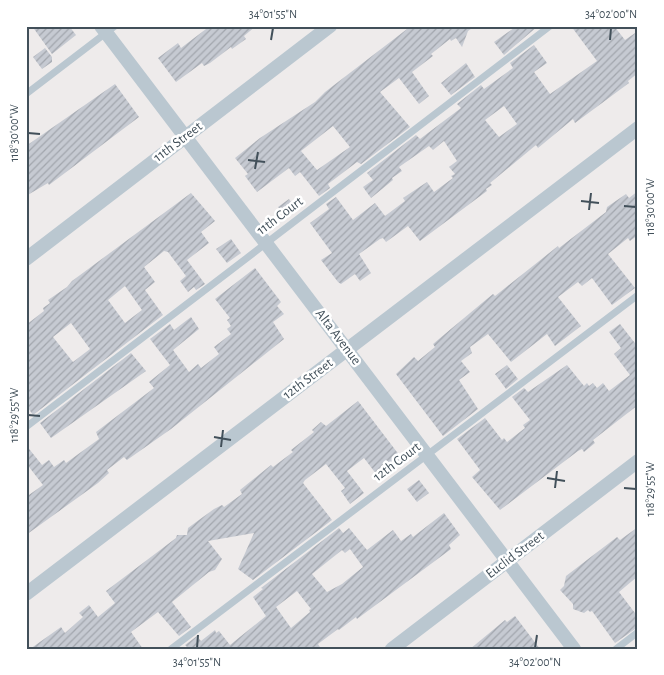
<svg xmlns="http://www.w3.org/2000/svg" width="664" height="675" font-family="'Alegreya Sans',sans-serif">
<defs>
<pattern id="building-hatch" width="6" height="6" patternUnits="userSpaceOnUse" patternTransform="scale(1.25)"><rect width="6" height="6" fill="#c6cad2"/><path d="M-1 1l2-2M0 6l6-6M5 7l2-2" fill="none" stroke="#a2a6ad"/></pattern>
</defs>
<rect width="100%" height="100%" fill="#eeebeb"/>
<!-- building -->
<path fill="url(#building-hatch)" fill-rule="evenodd" d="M 32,26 L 69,26 L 76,35 L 52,54 Z
M 210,26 L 256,26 L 244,36 L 246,39 L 232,49 L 231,47 L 210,63 L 204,66 L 202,63 L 176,82 L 158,58 L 178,43 L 181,48 Z
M 411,26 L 475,26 L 468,31 L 462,47 L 456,38 L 451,41 L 450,39 L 431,54 L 433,56 L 412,72 L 429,96 L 419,104 L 399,78 L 380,92 L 410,127 L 361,164 L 357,162 L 328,184 L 330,188 L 319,196 L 300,172 L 295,176 L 289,168 L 257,192 L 245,176 L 248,174 L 235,158 L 260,138 L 315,102 L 325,92 ZM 333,126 L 350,147 L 317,170 L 301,151 Z
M 517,26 L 538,26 L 504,55 L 494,42 Z
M 571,26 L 614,26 L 625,40 L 638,31 L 638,73 L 628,81 L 629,83 L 575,123 L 573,119 L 538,148 L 536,145 L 490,183 L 492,185 L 486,189 L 487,191 L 420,241 L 408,226 L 386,242 L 383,238 L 380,239 L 359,254 L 371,273 L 360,281 L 355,274 L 341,284 L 338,282 L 321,260 L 332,253 L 310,223 L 329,209 L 326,204 L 336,197 L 353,220 L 375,203 L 385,216 L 405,201 L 403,198 L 427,182 L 434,192 L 453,178 L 451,176 L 455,174 L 449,167 L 457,161 L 444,141 L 433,150 L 429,146 L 399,167 L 402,171 L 392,178 L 393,180 L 371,198 L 363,187 L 373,180 L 367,173 L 416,135 L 420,139 L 461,108 L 457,104 L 481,85 L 484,89 L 513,68 L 510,63 L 534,45 L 547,63 L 534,72 L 550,94 L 597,61 ZM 504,106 L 517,124 L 499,137 L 485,120 Z
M 45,48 L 52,57 L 52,62 L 42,69 L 33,57 Z
M 466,63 L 475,77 L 451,95 L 441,83 Z
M 115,84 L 139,117 L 49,185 L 48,183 L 26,196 L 26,146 Z
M 638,191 L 638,235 L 630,241 L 628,238 L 608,254 L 635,288 L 612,305 L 592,278 L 582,286 L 578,282 L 558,297 L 581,326 L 555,346 L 547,334 L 511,362 L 488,334 L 470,347 L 472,353 L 461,361 L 470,372 L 459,380 L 478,409 L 443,436 L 396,374 L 414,357 L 418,361 L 435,347 L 433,344 L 482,303 L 493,294 L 495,296 L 558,246 L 559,248 L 606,212 L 607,207 L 626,194 L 629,198 Z
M 191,193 L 215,221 L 201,232 L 209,243 L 187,260 L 205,284 L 196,290 L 194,287 L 188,292 L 180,281 L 186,276 L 168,252 L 164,251 L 144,267 L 155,282 L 145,290 L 163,315 L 33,415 L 26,405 L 26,325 L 44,311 L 43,308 L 50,303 L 48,300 L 67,287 L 72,281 ZM 125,286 L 142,310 L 125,323 L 108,300 ZM 71,323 L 90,349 L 73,362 L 53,337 Z
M 289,199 L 296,209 L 285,217 L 278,207 Z
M 231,239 L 241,253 L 227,263 L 216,249 Z
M 255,268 L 281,302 L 277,306 L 284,314 L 273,322 L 284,339 L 171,429 L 127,460 L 124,457 L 107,470 L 109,473 L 98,483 L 26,535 L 26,497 L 43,485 L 26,463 L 26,445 L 42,465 L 49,460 L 54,467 L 64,460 L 66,463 L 99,439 L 96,432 L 154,388 L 149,382 L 170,365 L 150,339 L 170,324 L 174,330 L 191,317 L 199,329 L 173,350 L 189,372 L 198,364 L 201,368 L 219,354 L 214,347 L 231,334 L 227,329 L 231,326 L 227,320 L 230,318 L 215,299 Z
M 620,324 L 638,347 L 638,405 L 593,440 L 595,443 L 584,452 L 582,449 L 578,451 L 500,510 L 472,477 L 480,470 L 457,439 L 485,418 L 502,440 L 504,438 L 507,442 L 525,428 L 523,425 L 530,420 L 512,397 L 524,388 L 528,392 L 567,365 L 584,386 L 587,383 L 589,386 L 593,383 L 597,388 L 603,383 L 609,391 L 630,375 L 614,354 L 621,348 L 609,332 Z
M 131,353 L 146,371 L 51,438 L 40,423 Z
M 507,365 L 518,379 L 506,389 L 495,374 Z
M 358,401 L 403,460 L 380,479 L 364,458 L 347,471 L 364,493 L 350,504 L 341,491 L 345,488 L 326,464 L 305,480 L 303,483 L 332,520 L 253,580 L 238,569 L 254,533 L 208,541 L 222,559 L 215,570 L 209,572 L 172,602 L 191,627 L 179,636 L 158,612 L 131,632 L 143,649 L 30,649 L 61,627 L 65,633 L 83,617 L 79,613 L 89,605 L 98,617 L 115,603 L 106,591 L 176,538 L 177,535 L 187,535 L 188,528 L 192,525 L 214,509 L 222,505 L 224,507 L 242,494 L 240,490 L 271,465 L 273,467 L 293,452 L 291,450 L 314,432 L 312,430 L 321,422 L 326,426 Z
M 419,480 L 429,493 L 417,502 L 407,489 Z
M 444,513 L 460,535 L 449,545 L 451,549 L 357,619 L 356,617 L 339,630 L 338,629 L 318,644 L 321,649 L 253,649 L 251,647 L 249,649 L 189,649 L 185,645 L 197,636 L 201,641 L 215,630 L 216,633 L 219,631 L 230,645 L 266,616 L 253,597 L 263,589 L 261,588 L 339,528 L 343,533 L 349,528 L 367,550 L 393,530 L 401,541 L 411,534 L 413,537 ZM 350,549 L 363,567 L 342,584 L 327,592 L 312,574 L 342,550 L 345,553 ZM 297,591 L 311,609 L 309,610 L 310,612 L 291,628 L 276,607 Z
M 638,527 L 638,576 L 619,592 L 638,617 L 638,627 L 615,643 L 592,611 L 590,612 L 588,610 L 584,613 L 573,609 L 573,604 L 560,590 L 564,586 L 566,576 L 617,537 L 620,540 Z
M 515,616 L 540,649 L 470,649 L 505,620 L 507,622 Z"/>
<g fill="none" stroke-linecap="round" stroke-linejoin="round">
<!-- lane -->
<path stroke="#bac7d0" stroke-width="7" d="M 26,94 L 115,26
M 26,427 L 550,26
M 171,649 L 638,295
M 616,649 L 638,632"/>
<!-- street -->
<path stroke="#bac7d0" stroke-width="14" d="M 101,26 L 574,649
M 26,259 L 330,26
M 26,594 L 638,128
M 392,649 L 638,461"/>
</g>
<!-- ticks -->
<path fill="none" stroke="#42505a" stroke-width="2" d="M 271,40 L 273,28M 610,40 L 611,28M 28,133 L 40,134M 248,160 L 265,162M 255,169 L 258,152M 581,201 L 599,203M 624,206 L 636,207M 589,210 L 591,193M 28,415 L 40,416M 214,437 L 231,440M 221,447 L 223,430M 547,478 L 565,481M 555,488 L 557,471M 624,488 L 636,489M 197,648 L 198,635M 535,648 L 537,635"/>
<g text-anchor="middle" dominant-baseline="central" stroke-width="5" stroke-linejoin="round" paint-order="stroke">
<!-- street labels -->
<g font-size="14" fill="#42505a" stroke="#fff">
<text transform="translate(178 142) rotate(-37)">11th Street</text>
<text transform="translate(280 216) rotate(-37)">11th Court</text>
<text transform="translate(338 337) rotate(53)">Alta Avenue</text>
<text transform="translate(308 379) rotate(-37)">12th Street</text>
<text transform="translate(397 462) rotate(-37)">12th Court</text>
<text transform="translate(515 555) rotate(-37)">Euclid Street</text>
</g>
</g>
<!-- border -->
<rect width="664" height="675" fill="none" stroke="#ffffff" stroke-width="55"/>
<rect x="28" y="28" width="608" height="620" fill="none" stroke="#42505a" stroke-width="2"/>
<g font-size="12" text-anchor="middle" fill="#42505a">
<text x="273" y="18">34°01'55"N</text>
<text x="611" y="18">34°02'00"N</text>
<text transform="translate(14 133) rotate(-90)" y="4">118°30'00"W</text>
<text transform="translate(650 207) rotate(-90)" y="4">118°30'00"W</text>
<text transform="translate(14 415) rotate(-90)" y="4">118°29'55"W</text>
<text transform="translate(650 489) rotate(-90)" y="4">118°29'55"W</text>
<text x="197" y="666">34°01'55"N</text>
<text x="535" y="666">34°02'00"N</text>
</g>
</svg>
